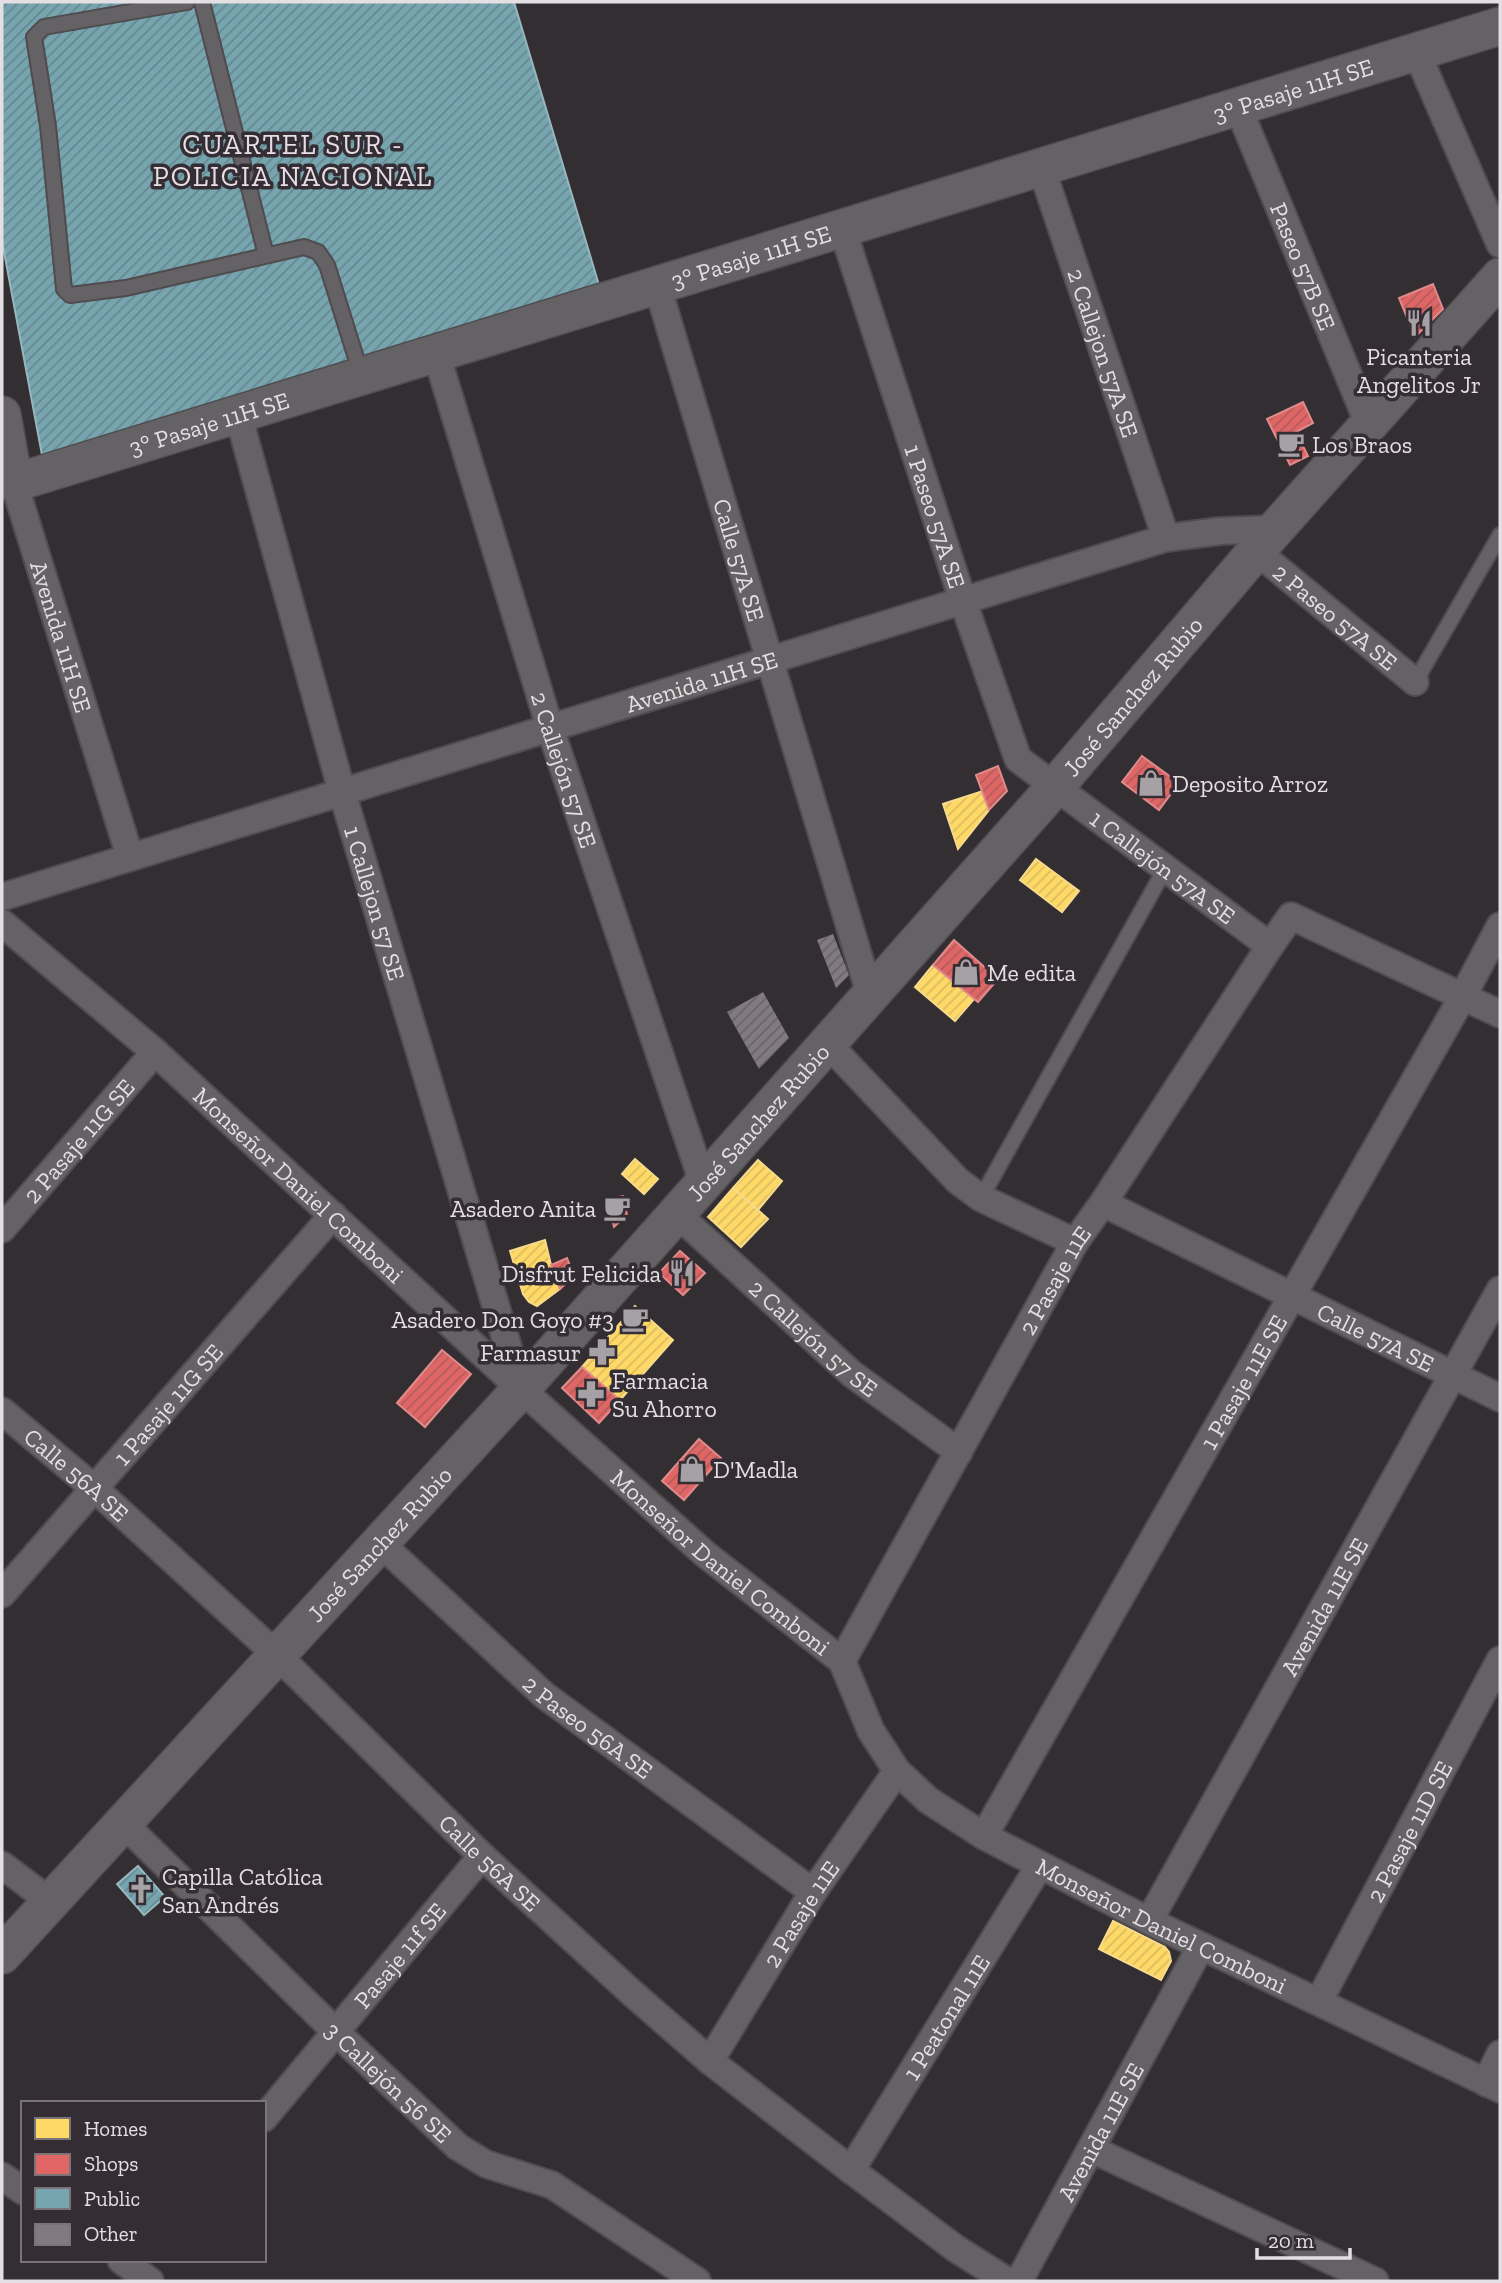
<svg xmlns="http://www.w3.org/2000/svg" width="1502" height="2283" font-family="'Zilla Slab',serif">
<defs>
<pattern id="homes-hatch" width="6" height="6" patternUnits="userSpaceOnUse" patternTransform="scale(1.75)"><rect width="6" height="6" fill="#ffd966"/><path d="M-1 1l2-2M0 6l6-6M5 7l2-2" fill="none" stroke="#dabb5f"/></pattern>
<pattern id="shops-hatch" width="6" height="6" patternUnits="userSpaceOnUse" patternTransform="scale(1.75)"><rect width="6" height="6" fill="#e06666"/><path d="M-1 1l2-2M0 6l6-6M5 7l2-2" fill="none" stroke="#b15c5c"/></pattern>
<pattern id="public-hatch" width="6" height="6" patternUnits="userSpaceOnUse" patternTransform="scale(1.75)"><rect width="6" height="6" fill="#76a5af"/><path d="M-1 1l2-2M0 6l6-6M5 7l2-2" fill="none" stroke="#67888f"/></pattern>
<pattern id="building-hatch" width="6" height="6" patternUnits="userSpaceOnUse" patternTransform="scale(1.75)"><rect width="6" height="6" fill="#827a81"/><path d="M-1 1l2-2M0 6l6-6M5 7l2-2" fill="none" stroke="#696469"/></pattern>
</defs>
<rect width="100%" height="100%" fill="#332e32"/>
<!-- homes -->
<path fill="url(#homes-hatch)" stroke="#f7db8b" stroke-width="2" d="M 983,791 L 989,810 L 958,849 L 943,804 Z
M 1036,859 L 1079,891 L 1062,912 L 1020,880 Z
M 933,965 L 974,999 L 955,1021 L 915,987 Z
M 635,1159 L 658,1179 L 644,1194 L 622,1174 Z
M 758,1160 L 782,1181 L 758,1210 L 733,1188 Z
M 733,1188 L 768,1219 L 741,1247 L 708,1217 Z
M 545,1240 L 551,1265 L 560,1289 L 537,1306 L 529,1302 L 523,1294 L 510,1251 Z
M 635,1306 L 673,1340 L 620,1400 L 582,1367 Z
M 1113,1921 L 1165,1947 L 1169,1952 L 1171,1961 L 1161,1980 L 1099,1949 Z"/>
<!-- shops -->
<path fill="url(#shops-hatch)" stroke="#e18a8b" stroke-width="2" d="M 1433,284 L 1443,309 L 1415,337 L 1399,298 Z
M 1303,402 L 1313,423 L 1296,432 L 1308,456 L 1290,465 L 1267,419 Z
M 1142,756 L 1179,783 L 1159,810 L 1122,782 Z
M 998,766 L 1007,791 L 989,810 L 976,775 Z
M 954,940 L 998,979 L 978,1002 L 933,965 Z
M 623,1196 L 627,1215 L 614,1227 L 607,1200 Z
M 680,1251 L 705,1273 L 683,1295 L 659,1273 Z
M 567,1258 L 574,1276 L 560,1289 L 551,1265 Z
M 442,1350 L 471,1374 L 425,1427 L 397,1403 Z
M 582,1367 L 620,1400 L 599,1423 L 562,1388 Z
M 699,1439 L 721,1458 L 684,1500 L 662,1481 Z"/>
<!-- public -->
<path fill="url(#public-hatch)" stroke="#97b6be" stroke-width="2" d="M 2,2 L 514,2 L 599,285 L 42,455 L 2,241 Z
M 138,1866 L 165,1897 L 144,1915 L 117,1884 Z"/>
<!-- building -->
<path fill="url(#building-hatch)" d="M 833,934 L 849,975 L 836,988 L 817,940 Z
M 763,992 L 789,1038 L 759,1069 L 727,1012 Z"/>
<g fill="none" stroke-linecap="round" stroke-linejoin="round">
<defs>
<path id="lane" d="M 187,2 L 44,27 L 34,37 L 48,126 L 64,289 L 70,295 L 126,288 L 304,247 L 318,252 L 327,265 L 361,374
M 202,2 L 266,255
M 1415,682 L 1500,535
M 981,1198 L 1165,869"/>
<g id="street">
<path d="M 1416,51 L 1500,244"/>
<path id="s1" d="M 1238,107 L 1369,425"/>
<path id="s2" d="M 1041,167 L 1166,538"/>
<path id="s3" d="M 842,228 L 963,601 L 1018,759 L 1270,946"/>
<path id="s4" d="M 657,285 L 870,994"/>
<path id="s5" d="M 436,353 L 550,728 L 703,1183"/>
<path id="s6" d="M 238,414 L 342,792 L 520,1387"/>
<path id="s7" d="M 2,486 L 14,483 L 130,857"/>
<path id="s8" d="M 1256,551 L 1415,682"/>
<path id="s9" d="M 2,897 L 1166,538 L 1220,531 L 1275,529"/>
<path id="s10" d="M 2,923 L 155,1052 L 521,1389 L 705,1554 L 842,1661 L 871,1731 L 897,1771 L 928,1800 L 984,1836 L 1149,1921 L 1500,2089"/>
<path d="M 827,1043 L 958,1181 L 981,1198 L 1075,1242"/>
<path id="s11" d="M 1103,1203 L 1500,1398"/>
<path id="s12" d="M 676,1213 L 852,1374 L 959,1452"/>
<path id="s13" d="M 2,1229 L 155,1052"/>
<path id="s14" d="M 2,1411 L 94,1488 L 277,1655 L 482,1856 L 632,1993 L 710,2061 L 851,2170 L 955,2248 L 1007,2281"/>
<path id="s15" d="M 380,1543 L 544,1695 L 813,1892"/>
<path id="s16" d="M 2,1594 L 333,1215"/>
<path id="s17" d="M 842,1661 L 1075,1242 L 1103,1203 L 1270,946 L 1291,916 L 1500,1014"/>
<path id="s18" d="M 123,1823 L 335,2031 L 458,2147 L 486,2164 L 552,2185 L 697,2281"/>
<path id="s19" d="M 984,1836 L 1463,996 L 1500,926"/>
<path d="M 2,1865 L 51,1902"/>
<path id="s20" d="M 1149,1921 L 1500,1290"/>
<path id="s21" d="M 1319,2001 L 1500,1660"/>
<path id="s22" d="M 710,2061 L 813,1892 L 897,1771"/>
<path d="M 1486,2083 L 1500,2054"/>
<path id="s23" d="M 264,2118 L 482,1856"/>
<path d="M 1091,2149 L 1375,2281"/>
<path id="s24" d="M 851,2170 L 1040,1865"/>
<path d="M 2,2176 L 23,2191"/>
<path d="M 121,2260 L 150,2281"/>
<path id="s25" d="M 1019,2281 L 1201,1946"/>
</g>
<g id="secondary">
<path id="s26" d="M 2,415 L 14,483 L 1500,26"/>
<path id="s27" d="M 2,1955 L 521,1389 L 1055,787 L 1256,551 L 1500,277"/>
</g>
</defs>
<!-- lane casing -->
<use href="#lane" stroke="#4f4b4e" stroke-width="18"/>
<!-- street casing -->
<use href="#street" stroke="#4f4b4e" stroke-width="30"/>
<!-- secondary casing -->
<use href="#secondary" stroke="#4f4b4e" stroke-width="40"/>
<!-- lane -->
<use href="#lane" stroke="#646264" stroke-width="14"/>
<!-- street -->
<use href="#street" stroke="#646264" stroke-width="26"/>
<!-- secondary -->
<use href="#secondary" stroke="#646264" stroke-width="37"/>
</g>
<!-- icons -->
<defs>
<symbol id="restaurant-bare" viewBox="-9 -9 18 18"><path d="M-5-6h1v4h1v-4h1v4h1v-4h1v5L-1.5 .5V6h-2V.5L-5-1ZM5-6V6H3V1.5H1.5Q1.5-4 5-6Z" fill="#a5a1a4" stroke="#342d33" stroke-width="2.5" paint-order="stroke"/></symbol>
<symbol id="cafe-bare" viewBox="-9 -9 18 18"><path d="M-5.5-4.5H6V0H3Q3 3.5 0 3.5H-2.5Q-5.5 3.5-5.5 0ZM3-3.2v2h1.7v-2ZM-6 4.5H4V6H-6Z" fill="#a5a1a4" stroke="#342d33" stroke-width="2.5" paint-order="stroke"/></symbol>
<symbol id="shop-bare" viewBox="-9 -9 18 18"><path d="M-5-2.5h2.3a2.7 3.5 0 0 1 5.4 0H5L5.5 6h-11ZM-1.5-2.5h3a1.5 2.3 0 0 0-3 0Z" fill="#a5a1a4" stroke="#342d33" stroke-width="2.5" paint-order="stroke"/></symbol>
<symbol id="pharmacy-bare" viewBox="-9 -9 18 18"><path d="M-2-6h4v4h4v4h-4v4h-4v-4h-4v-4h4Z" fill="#a5a1a4" stroke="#342d33" stroke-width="2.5" paint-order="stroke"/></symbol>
<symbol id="church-bare" viewBox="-9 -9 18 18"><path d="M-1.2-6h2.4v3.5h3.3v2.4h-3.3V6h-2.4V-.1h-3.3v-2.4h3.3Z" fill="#a5a1a4" stroke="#342d33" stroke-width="2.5" paint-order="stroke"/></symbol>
</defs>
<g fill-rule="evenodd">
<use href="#restaurant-bare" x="1400" y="304" width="38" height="38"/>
<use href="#cafe-bare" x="1272" y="425" width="38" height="38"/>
<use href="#shop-bare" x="1132" y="764" width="38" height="38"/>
<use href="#shop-bare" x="947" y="953" width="38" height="38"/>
<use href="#cafe-bare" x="598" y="1189" width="38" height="38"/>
<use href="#restaurant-bare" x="663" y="1254" width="38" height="38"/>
<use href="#cafe-bare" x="616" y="1300" width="38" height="38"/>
<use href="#pharmacy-bare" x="583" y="1333" width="38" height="38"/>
<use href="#pharmacy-bare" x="572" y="1375" width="38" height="38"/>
<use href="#shop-bare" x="673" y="1450" width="38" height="38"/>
<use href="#church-bare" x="122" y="1871" width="38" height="38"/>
</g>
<g text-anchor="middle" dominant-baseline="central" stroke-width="7" stroke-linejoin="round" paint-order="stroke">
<!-- street labels -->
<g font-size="24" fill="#e3dfe2" stroke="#342d33">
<text stroke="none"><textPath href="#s26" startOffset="1407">3° Pasaje 11H SE</textPath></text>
<text stroke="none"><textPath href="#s26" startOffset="840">3° Pasaje 11H SE</textPath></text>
<text stroke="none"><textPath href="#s1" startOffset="172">Paseo 57B SE</textPath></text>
<text stroke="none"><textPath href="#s2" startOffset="196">2 Callejon 57A SE</textPath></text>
<text stroke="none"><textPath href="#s26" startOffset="273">3° Pasaje 11H SE</textPath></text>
<text stroke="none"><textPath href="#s3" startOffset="303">1 Paseo 57A SE</textPath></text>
<text stroke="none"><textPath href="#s4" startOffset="287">Calle 57A SE</textPath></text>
<text stroke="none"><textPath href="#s8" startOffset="103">2 Paseo 57A SE</textPath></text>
<text stroke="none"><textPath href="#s7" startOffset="173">Avenida 11H SE</textPath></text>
<text stroke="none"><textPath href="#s9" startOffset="732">Avenida 11H SE</textPath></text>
<text stroke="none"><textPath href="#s27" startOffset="1692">José Sanchez Rubio</textPath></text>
<text stroke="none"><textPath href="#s5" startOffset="436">2 Callejón 57 SE</textPath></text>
<text stroke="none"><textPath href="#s3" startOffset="740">1 Callejón 57A SE</textPath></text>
<text stroke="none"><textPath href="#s6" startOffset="508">1 Callejon 57 SE</textPath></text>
<text stroke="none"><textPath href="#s27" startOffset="1125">José Sanchez Rubio</textPath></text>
<text stroke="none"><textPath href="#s13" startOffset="117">2 Pasaje 11G SE</textPath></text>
<text stroke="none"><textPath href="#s10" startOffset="396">Monseñor Daniel Comboni</textPath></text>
<text stroke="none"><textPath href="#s17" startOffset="436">2 Pasaje 11E</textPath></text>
<text stroke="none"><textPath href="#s12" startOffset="186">2 Callejón 57 SE</textPath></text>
<text stroke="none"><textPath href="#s11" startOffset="304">Calle 57A SE</textPath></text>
<text stroke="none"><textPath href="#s19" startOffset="523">1 Pasaje 11E SE</textPath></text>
<text stroke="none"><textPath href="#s16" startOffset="252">1 Pasaje 11G SE</textPath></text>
<text stroke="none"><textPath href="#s14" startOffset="98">Calle 56A SE</textPath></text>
<text stroke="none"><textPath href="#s27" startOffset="558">José Sanchez Rubio</textPath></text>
<text stroke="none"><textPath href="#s10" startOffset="962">Monseñor Daniel Comboni</textPath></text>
<text stroke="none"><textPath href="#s20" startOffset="360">Avenida 11E SE</textPath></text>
<text stroke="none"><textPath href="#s15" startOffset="278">2 Paseo 56A SE</textPath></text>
<text stroke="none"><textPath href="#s21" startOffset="192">2 Pasaje 11D SE</textPath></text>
<text stroke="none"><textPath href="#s14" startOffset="665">Calle 56A SE</textPath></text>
<text stroke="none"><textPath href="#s22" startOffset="173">2 Pasaje 11E</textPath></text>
<text stroke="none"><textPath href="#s10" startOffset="1550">Monseñor Daniel Comboni</textPath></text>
<text stroke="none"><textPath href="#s23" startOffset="212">Pasaje 11f SE</textPath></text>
<text stroke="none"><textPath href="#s24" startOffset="180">1 Peatonal 11E</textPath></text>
<text stroke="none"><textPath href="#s18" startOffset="371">3 Callejón 56 SE</textPath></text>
<text stroke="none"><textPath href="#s25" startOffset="170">Avenida 11E SE</textPath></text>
</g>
<!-- poi labels -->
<g font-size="24" fill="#e3dfe2" stroke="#342d33" text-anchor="start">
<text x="1419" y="356" text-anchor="middle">Picanteria<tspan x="1419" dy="28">Angelitos Jr</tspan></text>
<text x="1312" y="444">Los Braos</text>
<text x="1172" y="783">Deposito Arroz</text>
<text x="987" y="972">Me edita</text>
<text x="596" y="1208" text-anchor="end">Asadero Anita</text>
<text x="661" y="1273" text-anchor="end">Disfrut Felicida</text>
<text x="614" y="1319" text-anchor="end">Asadero Don Goyo #3</text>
<text x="581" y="1352" text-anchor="end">Farmasur</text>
<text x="612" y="1380">Farmacia<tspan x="612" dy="28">Su Ahorro</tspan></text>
<text x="713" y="1469">D'Madla</text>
<text x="162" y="1876">Capilla Católica<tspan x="162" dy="28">San Andrés</tspan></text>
</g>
<!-- quarter labels -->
<g font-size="28" letter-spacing="2" fill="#e7dde5" stroke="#342d33">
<text x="293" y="144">CUARTEL SUR -<tspan x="293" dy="32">POLICIA NACIONAL</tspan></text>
</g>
</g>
<!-- border -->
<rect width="1502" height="2283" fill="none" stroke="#e3dfe2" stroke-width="7"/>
<!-- legend -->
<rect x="21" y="2101" width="245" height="161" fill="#342d33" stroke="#7a7479" stroke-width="2"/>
<rect x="35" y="2118" width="35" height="21" fill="#ffd966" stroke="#7a7479" stroke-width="2"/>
<text x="84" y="2136" font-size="21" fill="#e3dfe2">Homes</text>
<rect x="35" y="2154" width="35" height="21" fill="#e06666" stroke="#7a7479" stroke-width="2"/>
<text x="84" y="2171" font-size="21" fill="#e3dfe2">Shops</text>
<rect x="35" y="2188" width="35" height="21" fill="#76a5af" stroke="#7a7479" stroke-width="2"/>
<text x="84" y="2206" font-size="21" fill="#e3dfe2">Public</text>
<rect x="35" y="2224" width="35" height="21" fill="#827a81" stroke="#7a7479" stroke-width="2"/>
<text x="84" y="2241" font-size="21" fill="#e3dfe2">Other</text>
<!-- scale -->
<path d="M1257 2248v10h93v-10" fill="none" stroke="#e3dfe2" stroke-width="3.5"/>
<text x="1268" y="2248" font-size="21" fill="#e3dfe2" stroke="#342d33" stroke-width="5" paint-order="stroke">20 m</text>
</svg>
